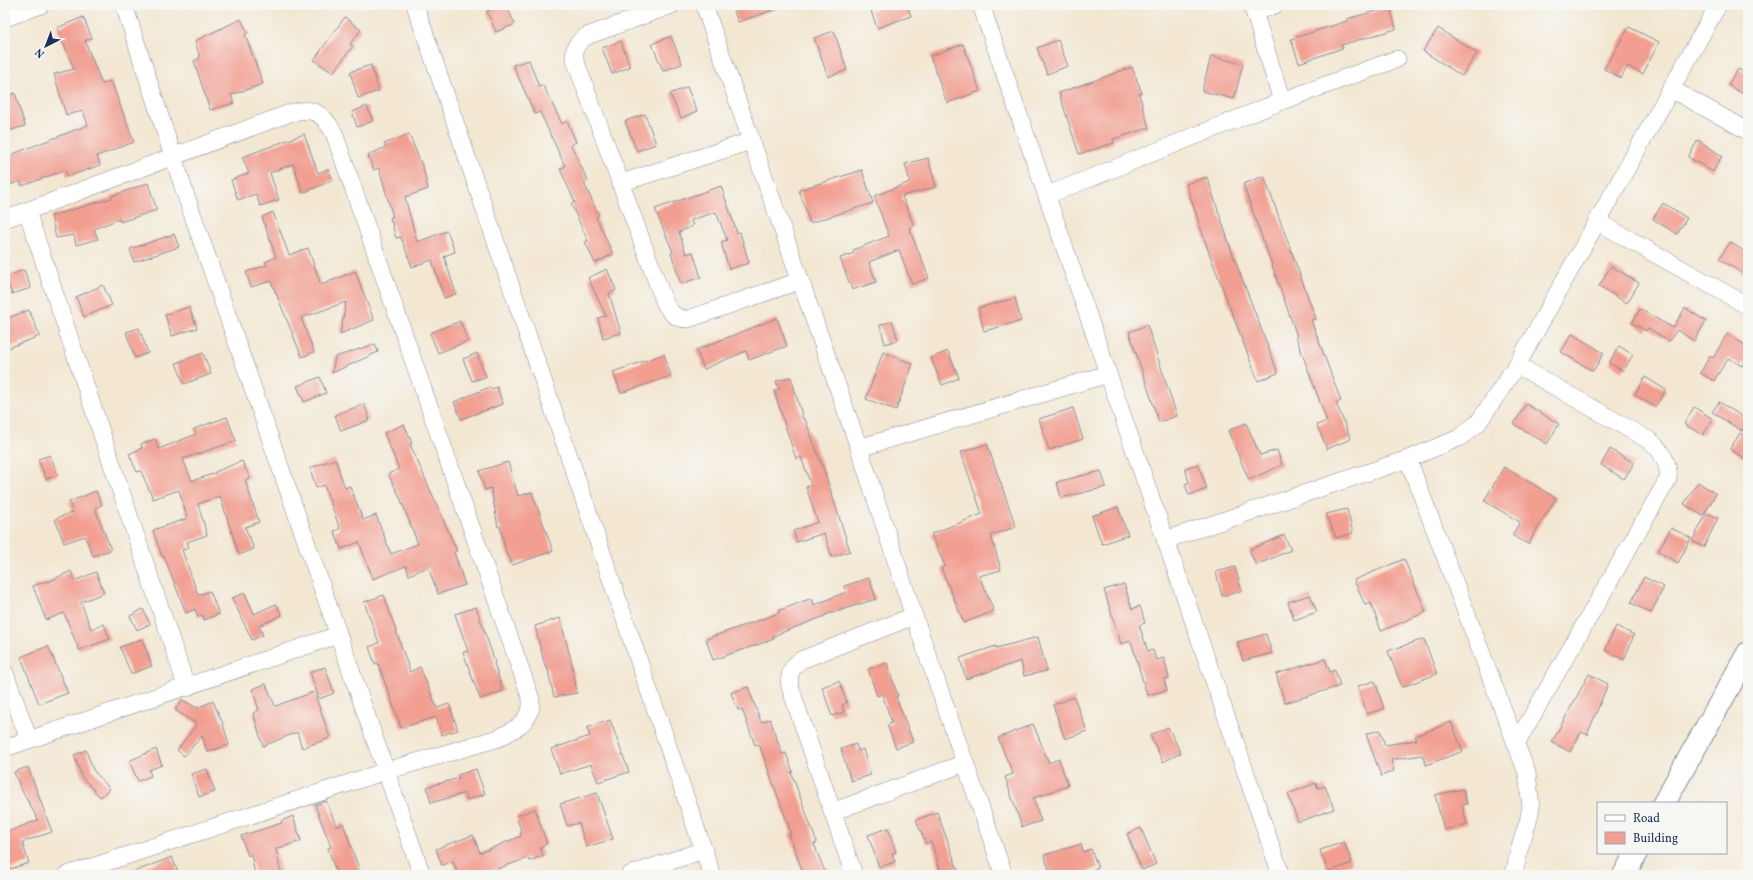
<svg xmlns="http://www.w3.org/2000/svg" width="1753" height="880" font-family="Vollkorn,serif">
<rect width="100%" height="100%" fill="#f6f6f2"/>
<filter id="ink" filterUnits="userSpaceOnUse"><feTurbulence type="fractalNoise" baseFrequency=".025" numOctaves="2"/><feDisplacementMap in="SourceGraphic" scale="8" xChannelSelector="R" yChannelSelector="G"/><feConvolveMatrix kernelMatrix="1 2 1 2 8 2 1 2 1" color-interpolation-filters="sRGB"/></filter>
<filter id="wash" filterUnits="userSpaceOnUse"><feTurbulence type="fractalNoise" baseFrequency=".012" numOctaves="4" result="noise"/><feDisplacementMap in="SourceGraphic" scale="16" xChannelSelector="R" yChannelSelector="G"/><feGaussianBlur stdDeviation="0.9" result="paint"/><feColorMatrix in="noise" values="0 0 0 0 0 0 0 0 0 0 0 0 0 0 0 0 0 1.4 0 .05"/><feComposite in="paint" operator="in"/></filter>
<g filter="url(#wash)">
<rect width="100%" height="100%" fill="#f3e7d2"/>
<g id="blocks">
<!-- building -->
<path fill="#f29e91" d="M 501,5 L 506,5 L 515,24 L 496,32 L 487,11 Z
M 732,5 L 781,5 L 782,7 L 738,22 Z
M 887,5 L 907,5 L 911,16 L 877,28 L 871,11 Z
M 1390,7 L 1396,29 L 1341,45 L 1343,48 L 1299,63 L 1291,39 L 1347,21 L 1347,19 Z
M 83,17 L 92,38 L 85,41 L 102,84 L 111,81 L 134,142 L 97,156 L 100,165 L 67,177 L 65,170 L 22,186 L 20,181 L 5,187 L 5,157 L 88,125 L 83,111 L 66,115 L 54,74 L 74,69 L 57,28 Z
M 345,17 L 361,30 L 350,44 L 353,46 L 333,73 L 314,60 Z
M 241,19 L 248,33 L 245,34 L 263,84 L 231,95 L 234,103 L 210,110 L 194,61 L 200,58 L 195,41 Z
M 1629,27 L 1659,42 L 1643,74 L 1628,66 L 1621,78 L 1604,69 Z
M 1438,28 L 1477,53 L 1462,76 L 1423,51 Z
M 834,31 L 847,70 L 828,77 L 814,38 Z
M 671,36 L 682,64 L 663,71 L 652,44 Z
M 1058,40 L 1068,66 L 1047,74 L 1037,48 Z
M 621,41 L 630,67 L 612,74 L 602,48 Z
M 963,44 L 980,91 L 947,103 L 930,56 Z
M 1211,56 L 1243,64 L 1234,99 L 1202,91 Z
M 529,60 L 539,87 L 543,85 L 562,124 L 567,121 L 576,142 L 571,145 L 588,181 L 584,183 L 599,216 L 596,217 L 613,254 L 595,263 L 585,242 L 588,241 L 571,204 L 575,202 L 560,169 L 565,166 L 540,112 L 535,114 L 513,65 Z
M 371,65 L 379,91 L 358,98 L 350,72 Z
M 1132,67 L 1142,93 L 1139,94 L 1149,128 L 1113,139 L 1114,143 L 1079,154 L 1059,93 Z
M 1738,69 L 1748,74 L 1748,97 L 1728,85 Z
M 687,87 L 697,111 L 681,118 L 670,94 Z
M 15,93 L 25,126 L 5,132 L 5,97 Z
M 367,106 L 373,121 L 357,127 L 352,112 Z
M 645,114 L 656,144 L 637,151 L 625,121 Z
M 304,134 L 318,173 L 328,169 L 333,180 L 303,193 L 293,164 L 270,173 L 279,200 L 260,206 L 256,194 L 238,200 L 231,180 L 249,173 L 242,157 Z
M 409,134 L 423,168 L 428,189 L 405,197 L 417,242 L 447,231 L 455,252 L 444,256 L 456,294 L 444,298 L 432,260 L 412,267 L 401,237 L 396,238 L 390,217 L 393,217 L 379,168 L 374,170 L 368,155 L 386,147 L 384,144 Z
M 1698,140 L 1722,156 L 1713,172 L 1688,157 Z
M 928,158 L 936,187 L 902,196 L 914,226 L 909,228 L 929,278 L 912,284 L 899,250 L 869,262 L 876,282 L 852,290 L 840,258 L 854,253 L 853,250 L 889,236 L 874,196 L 910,182 L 905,164 Z
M 862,170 L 873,203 L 810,223 L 799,190 Z
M 1264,176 L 1316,319 L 1311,320 L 1341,401 L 1336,403 L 1351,439 L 1327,449 L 1317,425 L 1327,421 L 1296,337 L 1297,336 L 1243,184 Z
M 1207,177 L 1233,255 L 1278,373 L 1258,381 L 1208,250 L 1186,184 Z
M 148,183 L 157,210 L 120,222 L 119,219 L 94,229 L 98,239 L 76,245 L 74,235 L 56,238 L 51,216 L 112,198 L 112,196 Z
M 721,186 L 737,233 L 740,232 L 749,263 L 729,269 L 721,242 L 727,240 L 716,212 L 691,220 L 693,226 L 679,232 L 686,254 L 693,252 L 701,277 L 681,284 L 671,253 L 673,252 L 655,209 Z
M 1663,203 L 1687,218 L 1677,234 L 1653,219 Z
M 273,212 L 289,255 L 308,248 L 321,285 L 355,271 L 374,320 L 340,334 L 346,302 L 301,318 L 314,352 L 302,357 L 271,281 L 251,287 L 246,272 L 267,265 L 265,262 L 276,257 L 262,217 Z
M 174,234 L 179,247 L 134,262 L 130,249 Z
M 1730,242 L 1748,254 L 1748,267 L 1744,274 L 1719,259 Z
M 1611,266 L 1639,283 L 1627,303 L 1599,286 Z
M 607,269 L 616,290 L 609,293 L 621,333 L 603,338 L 598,318 L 606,316 L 588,278 Z
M 24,270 L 31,288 L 12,294 L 5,277 Z
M 103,285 L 112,305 L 84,317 L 76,297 Z
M 1015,298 L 1021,321 L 984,331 L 978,308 Z
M 189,307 L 197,328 L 172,336 L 165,315 Z
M 1685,308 L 1706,321 L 1694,341 L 1677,330 L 1669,341 L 1648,328 L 1646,331 L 1632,323 L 1640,309 L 1673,328 Z
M 29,310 L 40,336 L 5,349 L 5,319 Z
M 777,318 L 787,346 L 749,360 L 746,351 L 704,369 L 696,350 Z
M 460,321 L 468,341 L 438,353 L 430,333 Z
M 892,321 L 898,340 L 885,344 L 880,325 Z
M 1147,325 L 1177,416 L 1159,422 L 1129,332 Z
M 139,328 L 148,353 L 135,358 L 126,332 Z
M 1572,334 L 1604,353 L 1593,371 L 1561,352 Z
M 1727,334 L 1748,347 L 1748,357 L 1742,366 L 1728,358 L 1714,381 L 1700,373 L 1710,356 L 1713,358 Z
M 375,344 L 378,352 L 332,373 L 335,357 Z
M 1619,346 L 1633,355 L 1623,371 L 1609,363 Z
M 948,351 L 959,378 L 942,385 L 931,358 Z
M 883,352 L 913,364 L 896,410 L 866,399 Z
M 203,353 L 211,374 L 184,384 L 176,363 Z
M 477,353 L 486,377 L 472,381 L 463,359 Z
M 664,354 L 671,376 L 621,393 L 613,372 Z
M 320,377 L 326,393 L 304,402 L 297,386 Z
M 791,377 L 803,419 L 805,419 L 825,473 L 850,551 L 832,557 L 824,533 L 797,542 L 793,531 L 818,522 L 806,487 L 811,485 L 801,457 L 796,459 L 774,391 L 779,389 L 776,381 Z
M 1645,377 L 1666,390 L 1655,407 L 1635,395 Z
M 490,387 L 491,389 L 497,387 L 503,404 L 461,419 L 454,402 Z
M 1719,402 L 1748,420 L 1742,431 L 1712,412 Z
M 364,404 L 370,420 L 341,431 L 335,415 Z
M 1526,404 L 1559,424 L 1547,444 L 1514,424 Z
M 1694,407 L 1713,419 L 1703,435 L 1684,424 Z
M 1073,408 L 1083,439 L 1049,450 L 1039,419 Z
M 227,417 L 236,441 L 183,459 L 192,481 L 216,473 L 215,472 L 242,461 L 250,478 L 245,480 L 259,522 L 245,527 L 254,549 L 239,555 L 220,496 L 198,504 L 207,535 L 187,542 L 189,548 L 182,550 L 198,595 L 210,591 L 219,614 L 204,620 L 203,615 L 198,617 L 195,609 L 186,613 L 164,556 L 162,557 L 153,530 L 186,519 L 187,517 L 179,490 L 153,499 L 141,471 L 137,472 L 129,454 L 142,448 L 141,444 L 155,439 L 159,449 L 196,434 L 194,429 Z
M 1246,423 L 1260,455 L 1277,450 L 1282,465 L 1249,480 L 1228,431 Z
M 404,424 L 412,443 L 410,444 L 457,551 L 454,552 L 465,585 L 438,594 L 428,567 L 409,575 L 406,566 L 373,579 L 359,542 L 341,549 L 334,531 L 340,529 L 324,485 L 316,488 L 310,468 L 335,459 L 345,488 L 350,486 L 363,520 L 376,515 L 391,554 L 418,544 L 399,495 L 388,474 L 399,469 L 384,433 Z
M 1740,433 L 1748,438 L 1748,461 L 1730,449 Z
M 987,444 L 1016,527 L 991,535 L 1001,570 L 979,576 L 994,611 L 964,623 L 941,568 L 945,566 L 931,534 L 982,514 L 961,452 Z
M 1610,449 L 1634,463 L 1624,479 L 1601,465 Z
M 50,455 L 58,475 L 46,479 L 38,459 Z
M 508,462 L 518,496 L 532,492 L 553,551 L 512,565 L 509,555 L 507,556 L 500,526 L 498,527 L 491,488 L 485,490 L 479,471 Z
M 1198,464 L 1207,489 L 1189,495 L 1185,484 L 1189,482 L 1185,468 Z
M 1504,467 L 1556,498 L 1528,544 L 1512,535 L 1520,522 L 1484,501 Z
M 1101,471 L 1106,487 L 1061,498 L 1057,482 Z
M 1698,482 L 1716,494 L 1703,516 L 1684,504 Z
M 96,491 L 102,505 L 95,508 L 111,550 L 93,556 L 85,536 L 64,543 L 55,519 L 73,512 L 69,502 Z
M 1118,507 L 1128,535 L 1102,544 L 1092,516 Z
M 1347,509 L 1353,533 L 1336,538 L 1326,514 Z
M 1707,513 L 1718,518 L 1704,547 L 1692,541 Z
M 1671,528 L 1691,538 L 1678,563 L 1658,551 Z
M 1284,535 L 1291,550 L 1256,565 L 1249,550 Z
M 1404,559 L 1426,612 L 1381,631 L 1371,603 L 1365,605 L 1354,580 Z
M 1235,567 L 1242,591 L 1222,596 L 1216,572 Z
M 71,571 L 74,581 L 96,572 L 104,593 L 81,602 L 91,629 L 104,624 L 110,639 L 79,650 L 64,613 L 46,620 L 33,586 L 47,581 L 48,582 Z
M 1644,577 L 1664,587 L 1651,613 L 1631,603 Z
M 869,578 L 876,599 L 825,615 L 825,616 L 773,636 L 774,639 L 713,660 L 706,639 L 779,613 L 778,611 L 812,598 L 814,605 L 846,592 L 844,586 Z
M 1124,584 L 1132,609 L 1140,606 L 1145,623 L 1139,625 L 1148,651 L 1153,650 L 1156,660 L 1164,658 L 1169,678 L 1164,679 L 1167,690 L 1147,695 L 1131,641 L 1121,644 L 1104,590 Z
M 245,593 L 254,614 L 276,604 L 282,615 L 259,626 L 263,635 L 252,640 L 232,598 Z
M 384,595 L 410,672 L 420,667 L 437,708 L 449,704 L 458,730 L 442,735 L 436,717 L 401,728 L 378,663 L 375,664 L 369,647 L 379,643 L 364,602 Z
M 1310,595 L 1317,612 L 1294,620 L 1288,602 Z
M 476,607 L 495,662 L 494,663 L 503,691 L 480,699 L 463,652 L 468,651 L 455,614 Z
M 143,609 L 150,624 L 137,630 L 130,616 Z
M 560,618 L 571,660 L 577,693 L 554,697 L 547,666 L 545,666 L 535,626 Z
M 1616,626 L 1634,635 L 1624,660 L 1605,650 Z
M 1266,634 L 1272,653 L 1243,661 L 1237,642 Z
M 1038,637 L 1047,671 L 1024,676 L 1021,661 L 966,679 L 960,658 L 996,646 L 996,648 Z
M 142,639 L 152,666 L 131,674 L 120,647 Z
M 1424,639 L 1437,674 L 1402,687 L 1388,651 Z
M 48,646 L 68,693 L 39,704 L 21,657 Z
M 1325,659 L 1330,672 L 1335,670 L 1340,686 L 1285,703 L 1276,674 Z
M 887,663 L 898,696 L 896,697 L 913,742 L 896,748 L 887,725 L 892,723 L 882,694 L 877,696 L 868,669 Z
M 325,667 L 334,693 L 319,699 L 310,672 Z
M 1589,674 L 1608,684 L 1587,735 L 1581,732 L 1570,752 L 1552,742 Z
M 839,681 L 847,703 L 842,705 L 844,712 L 832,716 L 822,687 Z
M 1375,681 L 1384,709 L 1367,714 L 1358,686 Z
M 266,684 L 275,706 L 314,692 L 330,738 L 302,748 L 297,732 L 263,746 L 253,713 L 259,710 L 252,689 Z
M 748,687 L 761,722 L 770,719 L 782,754 L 786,753 L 793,772 L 791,772 L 817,843 L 814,844 L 826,875 L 804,875 L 789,834 L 791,833 L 759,744 L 755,745 L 742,709 L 738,710 L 731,693 Z
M 1074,697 L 1087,731 L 1065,739 L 1053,705 Z
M 182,700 L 197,708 L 213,701 L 223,724 L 229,745 L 207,752 L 202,736 L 184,756 L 177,750 L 197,724 L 175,710 Z
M 610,720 L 629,772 L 598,782 L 591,764 L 560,774 L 551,749 L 590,736 L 587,728 Z
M 1451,722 L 1463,751 L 1426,765 L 1422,755 L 1391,760 L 1394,771 L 1381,776 L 1366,734 L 1380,730 L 1385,745 L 1417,740 L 1415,736 Z
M 1033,724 L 1049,763 L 1059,759 L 1068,786 L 1033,798 L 1041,821 L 1022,827 L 1005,777 L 1013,774 L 998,738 Z
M 1168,727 L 1181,753 L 1163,762 L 1150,735 Z
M 856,744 L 858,751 L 863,749 L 871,775 L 851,781 L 841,749 Z
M 156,749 L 162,765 L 149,770 L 151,776 L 138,781 L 129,761 Z
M 86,750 L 93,770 L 110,789 L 100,797 L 82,777 L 74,755 Z
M 28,767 L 52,832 L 22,842 L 29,863 L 10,869 L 5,854 L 5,833 L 38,820 L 20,787 L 14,772 Z
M 207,769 L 215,792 L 199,797 L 191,774 Z
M 476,769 L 485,794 L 467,800 L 465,793 L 431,803 L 427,787 L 459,778 L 458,775 Z
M 1316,783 L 1318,788 L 1325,786 L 1334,809 L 1298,822 L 1288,794 Z
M 1463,789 L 1467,804 L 1462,805 L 1467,824 L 1444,830 L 1435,795 Z
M 597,793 L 613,839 L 586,847 L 579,823 L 567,826 L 560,804 Z
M 326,801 L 337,827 L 343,823 L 361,875 L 337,875 L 328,848 L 331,847 L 315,805 Z
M 535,809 L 547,844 L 540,847 L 543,856 L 529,861 L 528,858 L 480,875 L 458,875 L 453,861 L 442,865 L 436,849 L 473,835 L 480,853 L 521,836 L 520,833 L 522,833 L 516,816 Z
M 937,812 L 954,859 L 960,875 L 942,875 L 931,842 L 926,844 L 916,820 Z
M 293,816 L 301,841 L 276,849 L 281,874 L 255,875 L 251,854 L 248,856 L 241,836 L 282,823 L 281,821 Z
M 888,828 L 896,852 L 892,853 L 895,862 L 879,867 L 868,835 Z
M 1141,828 L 1156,864 L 1142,870 L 1127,834 Z
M 1344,842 L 1352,863 L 1328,872 L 1320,850 Z
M 1081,844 L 1083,852 L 1091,849 L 1098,868 L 1083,873 L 1084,875 L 1051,875 L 1044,855 Z
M 172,857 L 179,875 L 131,875 L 131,873 Z"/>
</g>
</g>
<g filter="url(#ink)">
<use href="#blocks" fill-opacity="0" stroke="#878b98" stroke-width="1"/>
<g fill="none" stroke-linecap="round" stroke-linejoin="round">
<defs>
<path id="minor" d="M 124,5 L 186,196 L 422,875
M 415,5 L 712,875
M 672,5 L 587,36 C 578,41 572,49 575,60 L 664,301 C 670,313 675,319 688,319 L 799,281
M 704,5 L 859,448 L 914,616 L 1004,875
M 981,5 L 1281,875
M 1252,5 L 1282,101
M 1254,12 L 1275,5
M 5,18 L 41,5
M 1671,89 L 1748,131
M 621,183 L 751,141
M 1048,195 L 1282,101 L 1397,59
M 27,211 L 187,688
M 5,219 L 290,113 C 313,106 323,113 334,133 L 531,699 L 531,708 L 525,720 L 518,727 L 499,738 L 386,771 L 67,875
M 1598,222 L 1748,306
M 859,448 L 1108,374
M 1408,459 L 1527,773 L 1531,807 L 1528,822 L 1519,850 L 1514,875
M 1165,540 L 1408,459 L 1459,438 L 1478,423 L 1517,365 L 1718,5
M 5,673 L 29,740
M 1516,744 L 1668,479 C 1670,464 1662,452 1652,442 L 1517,365
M 5,748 L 338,635
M 832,812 L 965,763
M 629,875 L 704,850
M 854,875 L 790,687 C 788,675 791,667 801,660 L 914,616"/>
<path id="tertiary" d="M 1664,803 L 1748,653
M 1624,875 L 1636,853"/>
</defs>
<!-- minor casing -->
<use href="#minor" stroke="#878b98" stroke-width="18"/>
<!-- tertiary casing -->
<use href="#tertiary" stroke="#878b98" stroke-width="24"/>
<!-- minor -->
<use href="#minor" stroke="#fff" stroke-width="17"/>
<!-- tertiary -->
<use href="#tertiary" stroke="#fff" stroke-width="22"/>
</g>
</g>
<!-- margin -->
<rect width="1753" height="880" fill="none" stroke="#f6f6f2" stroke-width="20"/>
<!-- legend -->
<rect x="1597" y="802" width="130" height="52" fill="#f6f6f2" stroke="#9ea6b7"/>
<rect x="1605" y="815" width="20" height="6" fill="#ffffff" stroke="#9ea6b7"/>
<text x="1633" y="822" font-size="12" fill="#1b2f5e">Road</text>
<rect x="1605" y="832" width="20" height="12" fill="#f29e91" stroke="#9ea6b7"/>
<text x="1633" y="842" font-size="12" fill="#1b2f5e">Building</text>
<!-- north arrow -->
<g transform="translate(46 46) rotate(222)" stroke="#f6f6f2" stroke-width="3" paint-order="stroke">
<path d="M0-3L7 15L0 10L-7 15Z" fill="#1b2f5e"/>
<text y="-6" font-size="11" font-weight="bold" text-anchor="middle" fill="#1b2f5e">N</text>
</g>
</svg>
